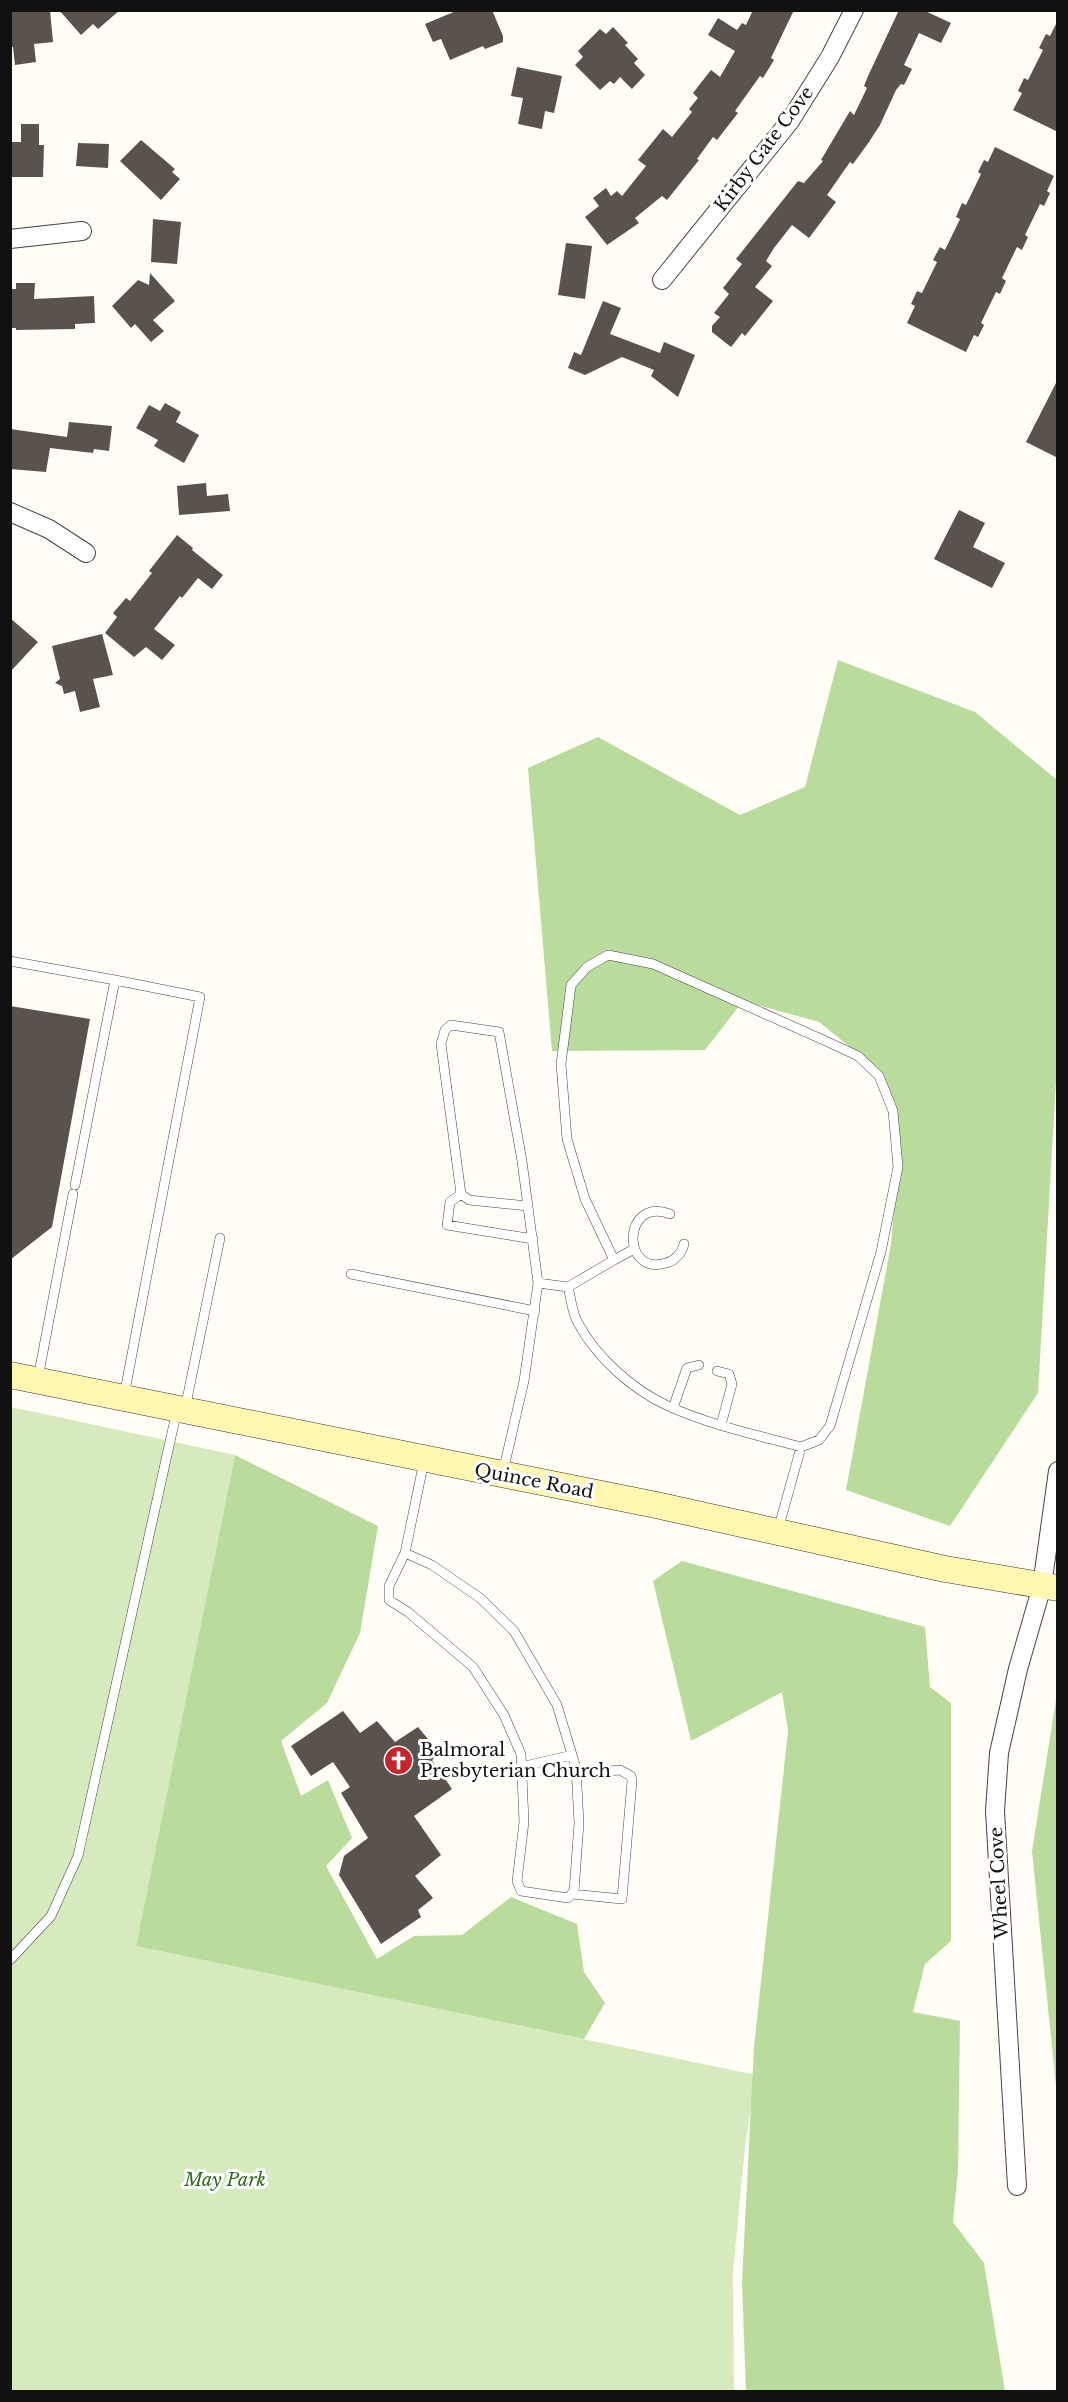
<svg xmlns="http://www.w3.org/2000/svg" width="1068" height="2402" font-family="'Libre Baskerville',serif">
<rect width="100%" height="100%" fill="#fffdf5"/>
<!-- green -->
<path fill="#d5ebbd" d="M 11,1407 L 235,1455 L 136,1946 L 756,2075 L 745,2146 L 733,2273 L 734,2391 L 11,2392 Z"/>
<!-- forest -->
<path fill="#b9dc9c" d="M 838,660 L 975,712 L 1057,780 L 1058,1047 L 1038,1393 L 950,1526 L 846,1490 L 891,1244 L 899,1152 L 878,1076 L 855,1051 L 819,1022 L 743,1001 L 705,1050 L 552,1051 L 528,768 L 598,737 L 740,815 L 805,787 Z
M 235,1455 L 378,1526 L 360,1633 L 327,1703 L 281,1741 L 301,1796 L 328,1780 L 352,1838 L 326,1866 L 377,1959 L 414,1936 L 462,1935 L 511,1897 L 577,1924 L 584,1972 L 605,2003 L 584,2039 L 136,1946 Z
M 682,1561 L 925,1627 L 930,1687 L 951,1703 L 951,1941 L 925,1964 L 913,2012 L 960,2021 L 958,2171 L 953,2222 L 984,2263 L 1005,2391 L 746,2391 L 742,2282 L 754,2047 L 788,1731 L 782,1692 L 691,1741 L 653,1581 Z
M 1056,1700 L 1057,1700 L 1057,2096 L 1032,1851 Z"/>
<!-- building -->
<path fill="#5a524d" d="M 10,10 L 50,10 L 53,42 L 34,44 L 36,62 L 15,65 L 13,47 L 10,47 Z
M 59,10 L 120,10 L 98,29 L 93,24 L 81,35 Z
M 492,10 L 503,36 L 503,42 L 485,49 L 483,46 L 450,60 L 441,39 L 433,42 L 425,24 L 456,11 Z
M 753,10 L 794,10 L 771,58 L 774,60 L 763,78 L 760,76 L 735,111 L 738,113 L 717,140 L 713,137 L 697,159 L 699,160 L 667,200 L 662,196 L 635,218 L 639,223 L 607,245 L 585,217 L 599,206 L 593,198 L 606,188 L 611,196 L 617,191 L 622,196 L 646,166 L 638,160 L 663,129 L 672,137 L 692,112 L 689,109 L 698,98 L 693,93 L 711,70 L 720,77 L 735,51 L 708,35 L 718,18 L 737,30 L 742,23 L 746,25 Z
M 899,10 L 923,10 L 951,23 L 941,43 L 919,33 L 904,65 L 912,69 L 904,85 L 901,84 L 896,90 L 880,125 L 869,142 L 853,164 L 850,162 L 827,195 L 836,202 L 809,238 L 792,225 L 774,248 L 766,261 L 772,266 L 755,287 L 773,301 L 745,336 L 742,333 L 731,347 L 712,332 L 712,326 L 720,317 L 714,313 L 729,294 L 723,288 L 742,264 L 736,259 L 798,181 L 804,183 L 823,161 L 821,160 L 850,111 L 854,115 L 867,88 L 864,86 L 868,76 Z
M 1058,20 L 1058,132 L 1013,110 L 1022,93 L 1018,91 L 1024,78 L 1028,80 L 1043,50 L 1039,48 L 1046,34 L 1050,36 Z
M 613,27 L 628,43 L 625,45 L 638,59 L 634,63 L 645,75 L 632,89 L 620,77 L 614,84 L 610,81 L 600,90 L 575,65 L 583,57 L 578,51 L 600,29 L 606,34 Z
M 517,67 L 562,76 L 554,113 L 545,111 L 542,129 L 518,124 L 523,98 L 511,96 Z
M 21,124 L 39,124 L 39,145 L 44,145 L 43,177 L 10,177 L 10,142 L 21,142 Z
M 141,140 L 175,169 L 172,172 L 180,179 L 161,200 L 120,161 Z
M 78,143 L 109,144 L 108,168 L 76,166 Z
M 995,147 L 1054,176 L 1047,191 L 1050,193 L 1044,206 L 1040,204 L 1025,235 L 1028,237 L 1022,250 L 1017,247 L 1002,278 L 1006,281 L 1000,294 L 996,292 L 981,323 L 984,325 L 978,337 L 974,335 L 966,352 L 907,323 L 915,306 L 911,304 L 917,291 L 922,293 L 937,262 L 933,260 L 940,247 L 945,250 L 960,219 L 956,217 L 962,203 L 966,205 L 981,174 L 978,172 L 984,160 L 988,162 Z
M 153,219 L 181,222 L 177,264 L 151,262 Z
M 566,243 L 592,246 L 585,299 L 558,295 Z
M 150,273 L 175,301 L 153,320 L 164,331 L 151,342 L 135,324 L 131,328 L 112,306 L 138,280 L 149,285 Z
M 16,283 L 35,283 L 34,299 L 94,296 L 95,323 L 75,324 L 75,329 L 16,330 L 16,328 L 10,328 L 10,289 L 16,289 Z
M 603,301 L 621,308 L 610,334 L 660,353 L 664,342 L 695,355 L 678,397 L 651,376 L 654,370 L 622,357 L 585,375 L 568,368 L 574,352 L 581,355 Z
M 1058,379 L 1058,458 L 1026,442 Z
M 165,403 L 181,412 L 176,422 L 199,435 L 184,463 L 154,446 L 158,440 L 136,428 L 149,405 L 160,411 Z
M 69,422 L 112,426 L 109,451 L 94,449 L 93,453 L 50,448 L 46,472 L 10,469 L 10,429 L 67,437 Z
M 206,483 L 207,496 L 228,494 L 230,511 L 179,515 L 177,486 Z
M 959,510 L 985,523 L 973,547 L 1005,563 L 992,588 L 934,559 Z
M 177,535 L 193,548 L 192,550 L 223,575 L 212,589 L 198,578 L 182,598 L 180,596 L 154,629 L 175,645 L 162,660 L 146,647 L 134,657 L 105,633 L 117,617 L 113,613 L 126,598 L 130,601 L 152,573 L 149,571 Z
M 10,618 L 38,642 L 10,672 Z
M 102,634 L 113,675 L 93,679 L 100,707 L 80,712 L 75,691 L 64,694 L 62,686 L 55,683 L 60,679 L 52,646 Z
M 10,1006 L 90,1019 L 52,1227 L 10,1260 Z
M 343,1711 L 360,1733 L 377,1721 L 395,1742 L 418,1727 L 432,1744 L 438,1755 L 432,1760 L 452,1789 L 414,1816 L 441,1855 L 415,1876 L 433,1898 L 418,1910 L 421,1917 L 381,1944 L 339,1875 L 344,1856 L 368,1838 L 341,1793 L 350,1787 L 333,1762 L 311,1776 L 291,1746 Z"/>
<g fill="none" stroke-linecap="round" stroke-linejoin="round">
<defs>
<path id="service" d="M 10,961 L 115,980 L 75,1185
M 115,980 L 200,997 L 124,1396
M 461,1194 L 450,1202 L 447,1225 L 533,1239
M 670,1214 C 622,1196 621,1277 666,1263 C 675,1261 682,1253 684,1244
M 614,1260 L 634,1249
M 351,1274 L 535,1311
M 538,1283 L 568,1287 L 614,1260 L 585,1199 L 567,1139 L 561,1064 L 571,985 L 587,967 L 608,955 L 653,964 L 828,1042 L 858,1056 L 879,1076 L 893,1111 L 898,1167 L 881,1252 L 830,1426 L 819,1440 L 801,1447 L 778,1530
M 568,1287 C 571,1298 572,1313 578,1323 C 596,1357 633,1390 668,1406 C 710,1425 757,1435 801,1447
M 717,1371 L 729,1374 L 732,1384 L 721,1425
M 38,1378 L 73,1194
M 673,1408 L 687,1368 L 699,1365
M 185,1409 L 220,1238
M 503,1472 L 524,1381 L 538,1283 L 522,1161 L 499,1032 L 451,1025 L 445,1030 L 441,1044 L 461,1194 L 469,1200 L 528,1206
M 405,1553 L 389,1586 L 389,1600 L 408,1612 L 473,1667 L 504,1715 L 521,1754 L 524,1822 L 517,1881 L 521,1891 L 568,1898 L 574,1891 L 579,1823 L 576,1768 L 557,1705 L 514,1631 L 480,1598 L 432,1565 L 405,1553 L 424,1461
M 521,1767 L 572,1755
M 572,1894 L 622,1899 L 632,1781 L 631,1776 L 620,1770 L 577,1774
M 10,1960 L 51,1916 L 78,1856 L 177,1410"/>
<path id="minor" d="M 10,239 L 82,231
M 662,280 L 790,121 L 830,57 L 854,10
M 10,512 L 49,529 L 86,553
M 1017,2186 L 995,1811 L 999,1753 L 1018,1669 L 1042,1586 L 1058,1471"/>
<path id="secondary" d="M 10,1375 L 656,1505 L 945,1569 L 1058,1588"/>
</defs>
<!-- service casing -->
<use href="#service" stroke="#444" stroke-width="10"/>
<!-- minor casing -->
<use href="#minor" stroke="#444" stroke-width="20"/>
<!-- secondary casing -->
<use href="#secondary" stroke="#333" stroke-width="27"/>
<!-- service -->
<use href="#service" stroke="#fff" stroke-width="9"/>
<!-- minor -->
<use href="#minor" stroke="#fff" stroke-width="18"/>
<!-- secondary -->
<use href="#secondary" stroke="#fff6b0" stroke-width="26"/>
</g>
<!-- icons -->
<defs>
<symbol id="church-disc" viewBox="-11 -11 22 22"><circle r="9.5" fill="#c4262e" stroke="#fff"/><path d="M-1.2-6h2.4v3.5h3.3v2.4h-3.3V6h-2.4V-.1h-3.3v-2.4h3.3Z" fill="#fff"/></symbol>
</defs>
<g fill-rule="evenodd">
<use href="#church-disc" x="382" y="1744" width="33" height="33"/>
</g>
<g text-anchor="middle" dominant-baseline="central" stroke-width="6" stroke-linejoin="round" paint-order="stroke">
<!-- street labels -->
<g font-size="18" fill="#111" stroke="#fff">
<text transform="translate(764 149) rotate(-53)">Kirby Gate Cove</text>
<text transform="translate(534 1481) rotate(11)">Quince Road</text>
<text transform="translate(999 1883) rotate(-93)">Wheel Cove</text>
</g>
<!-- poi labels -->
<g font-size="18" fill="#111" stroke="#fff" text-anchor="start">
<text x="420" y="1750">Balmoral<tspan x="420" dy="21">Presbyterian Church</tspan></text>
</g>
<!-- park labels -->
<g font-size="18" font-style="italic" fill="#2f6b1f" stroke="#fff">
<text x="225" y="2180">May Park</text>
</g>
</g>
<!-- border -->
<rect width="1068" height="2402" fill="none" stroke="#111111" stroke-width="24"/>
</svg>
